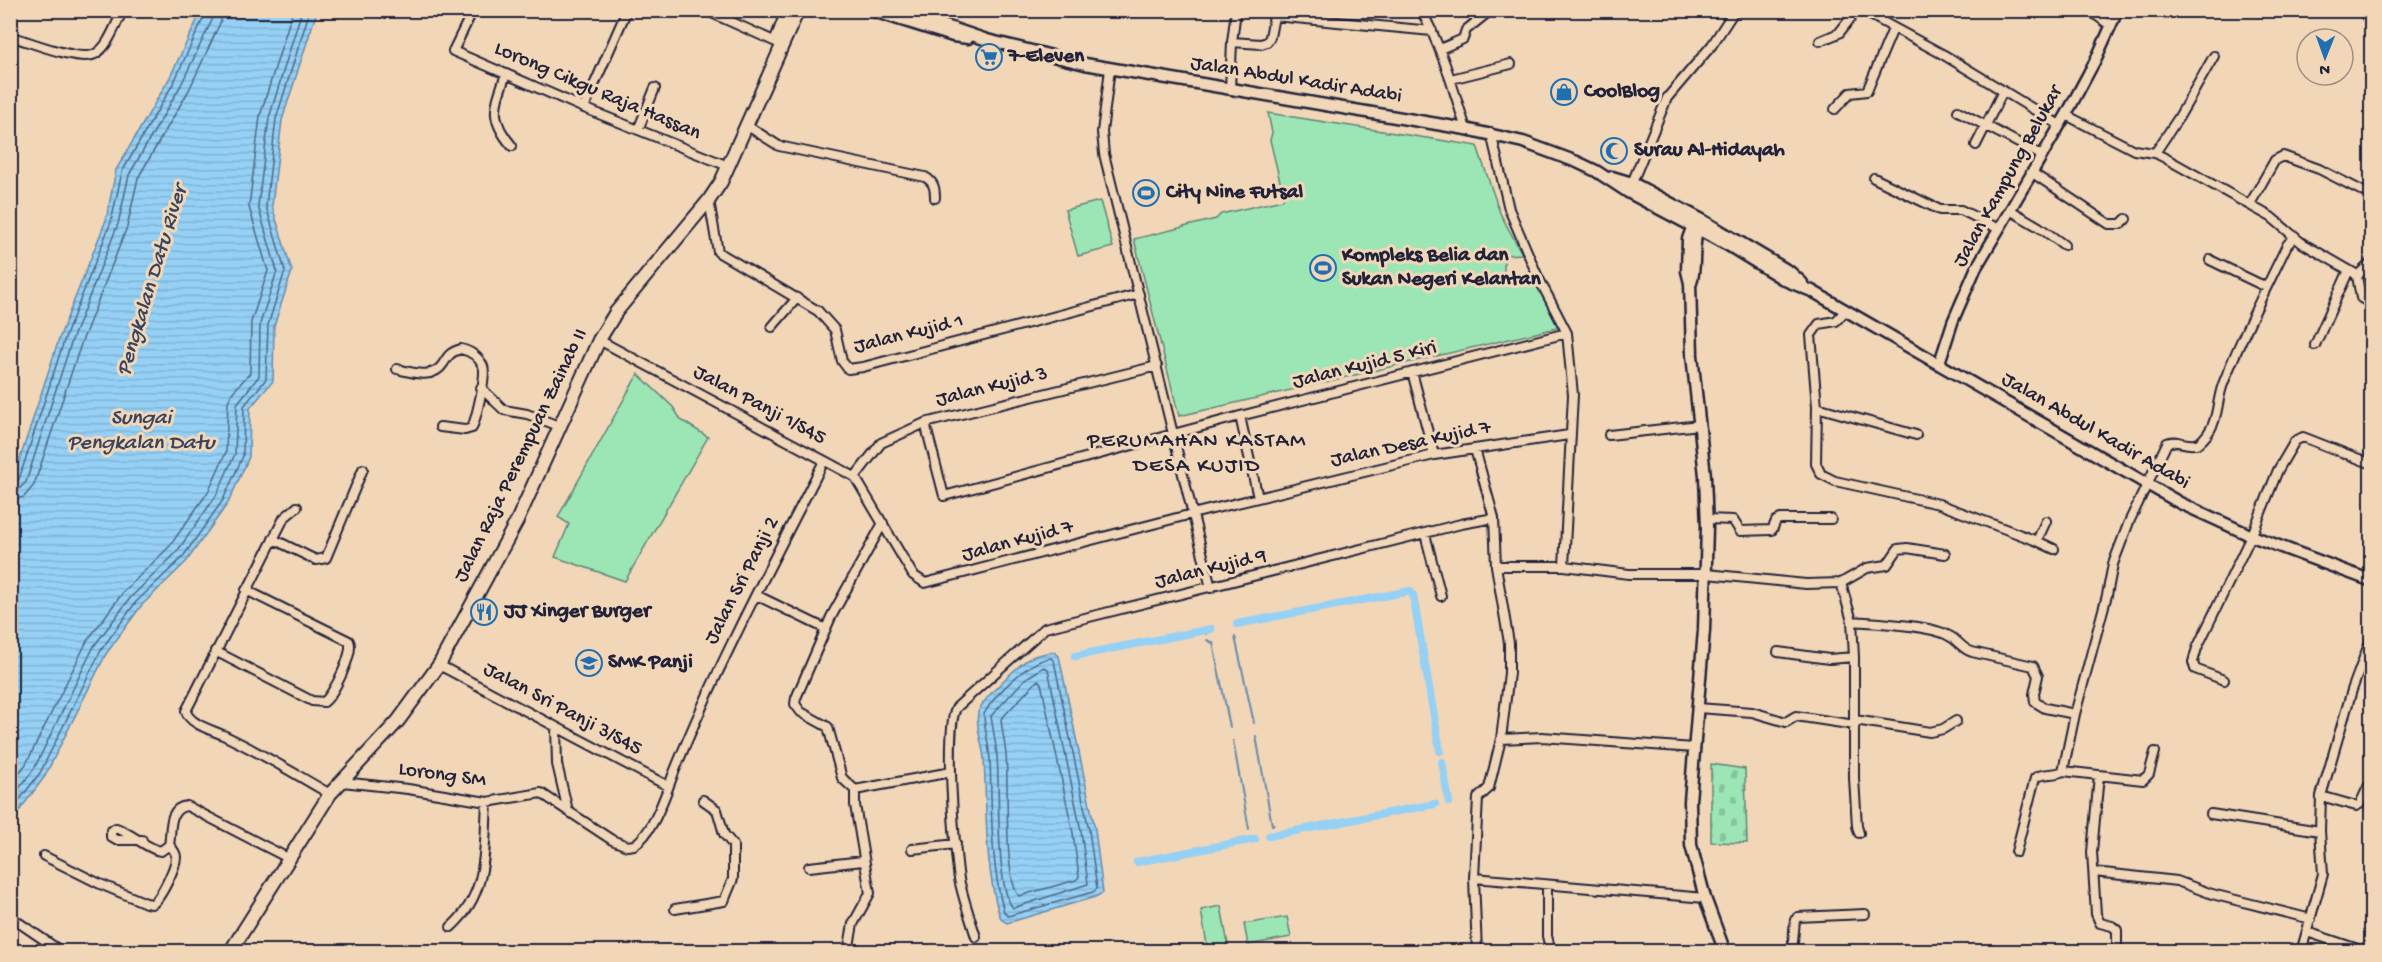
<svg xmlns="http://www.w3.org/2000/svg" width="2382" height="962" font-family="'Gochi Hand',sans-serif">
<defs>
<pattern id="cemetery-stones" width="16" height="16" patternUnits="userSpaceOnUse" patternTransform="scale(1.5)"><rect width="16" height="16" fill="#9ce6b5"/><path d="M2 7V4a2 2 0 0 1 4 0v3zM10 15v-3a2 2 0 0 1 4 0v3z" fill="#86c59d"/></pattern>
<pattern id="water-rules" width="6" height="5" patternUnits="userSpaceOnUse" patternTransform="scale(1.5)"><rect width="6" height="5" fill="#95d0f5"/><path d="M0 2.5h6" fill="none" stroke="#80b2d3"/></pattern>
</defs>
<rect width="100%" height="100%" fill="#f1d7b8"/>
<filter id="ink" filterUnits="userSpaceOnUse"><feTurbulence type="fractalNoise" baseFrequency=".0167" numOctaves="2"/><feDisplacementMap in="SourceGraphic" scale="12" xChannelSelector="R" yChannelSelector="G"/><feConvolveMatrix kernelMatrix="1 2 1 2 8 2 1 2 1" color-interpolation-filters="sRGB"/></filter>
<g filter="url(#ink)">
<!-- cemetery -->
<path fill="url(#cemetery-stones)" stroke="#5f8478" stroke-width="1.5" d="M 1711,764 L 1745,769 L 1747,843 L 1711,842 Z"/>
<!-- pitch -->
<path fill="#9ce6b5" stroke="#5f8478" stroke-width="1.5" d="M 1268,113 L 1477,146 L 1500,213 L 1522,254 L 1504,255 L 1504,282 L 1536,281 L 1561,327 L 1179,416 L 1134,239 L 1216,219 L 1221,214 L 1282,200 L 1284,198 L 1270,140 L 1272,133 Z
M 1100,201 L 1113,247 L 1078,256 L 1065,210 Z
M 638,374 L 673,407 L 681,420 L 708,437 L 625,581 L 555,557 L 569,524 L 558,517 Z
M 1221,906 L 1229,950 L 1208,951 L 1201,910 Z
M 1287,917 L 1291,937 L 1248,945 L 1244,924 Z"/>
<!-- water -->
<path fill="url(#water-rules)" stroke="#678aab" stroke-width="1.5" d="M 202,10 L 317,11 L 282,120 L 272,206 L 292,271 L 274,326 L 273,381 L 250,408 L 249,457 L 228,503 L 186,562 L 141,606 L 106,654 L 45,776 L 11,822 L 11,486 L 60,336 L 106,220 L 116,170 L 169,79 Z
M 1054,652 L 1059,656 L 1095,829 L 1103,893 L 1095,897 L 1007,923 L 1002,920 L 999,914 C 984,862 987,812 984,759 C 983,745 975,727 978,713 C 980,701 1020,663 1032,657 C 1039,654 1046,653 1054,652 Z"/>
<g fill="none" stroke-linecap="round" stroke-linejoin="round">
<!-- shore -->
<path stroke="#506885" stroke-width="1.5" d="M 10,484 L 16,483 L 19,479 L 65,338 L 111,222 L 122,172 L 174,82 L 207,10
M 10,491 L 19,489 L 26,482 L 72,340 L 118,224 L 129,175 L 181,85 L 213,18 L 214,10
M 10,500 L 24,497 L 34,485 L 81,344 L 127,227 L 138,178 L 189,90 L 221,21 L 223,10
M 1051,658 L 1054,661 L 1089,830 L 1097,889 L 1093,892 L 1008,916 L 1004,912 C 990,862 992,811 990,760 C 989,744 984,729 984,714 C 994,695 1029,660 1051,658 Z
M 1044,667 L 1048,669 L 1081,831 L 1088,884 L 1013,908 C 995,887 1000,788 997,757 C 996,743 993,730 991,716 L 1025,679 Z
M 1038,680 L 1041,683 L 1073,833 L 1079,877 L 1076,880 L 1019,896 C 1003,878 1009,784 1006,755 C 1005,743 1002,731 1001,719 Z
M 10,785 L 26,764 L 87,641 L 124,591 L 169,547 L 208,492 L 226,452 L 228,402 L 232,393 L 250,373 L 251,322 L 268,271 L 249,207 L 260,116 L 293,10
M 10,800 L 34,769 L 94,646 L 131,597 L 176,553 L 216,496 L 235,454 L 237,404 L 259,376 L 260,324 L 277,271 L 258,206 L 269,118 L 302,10
M 10,812 L 40,773 L 101,650 L 136,602 L 182,558 L 223,500 L 243,456 L 244,406 L 266,379 L 268,325 L 285,271 L 266,206 L 276,119 L 310,10"/>
<!-- stream -->
<path stroke="#678aab" stroke-width="2" d="M 1205,630 L 1206,634
M 1235,637 L 1254,723
M 1207,640 L 1213,643 L 1230,727
M 1256,736 L 1272,825 L 1274,824
M 1233,741 L 1249,829
M 1277,831 L 1278,834"/>
<!-- canal -->
<path stroke="#95d0f5" stroke-width="8" d="M 1237,624 L 1410,591 L 1413,595 L 1440,751
M 1075,656 L 1211,629
M 1442,762 L 1449,802
M 1269,836 L 1435,804
M 1137,862 L 1255,839"/>
<defs>
<path id="minor" d="M 473,10 L 453,51 L 584,108 L 728,166
M 705,10 L 776,42
M 1421,10 C 1442,48 1453,88 1466,129
M 1861,10 L 1944,55 L 2058,124
M 2089,10 L 2111,26
M 2362,10 L 2372,24
M 10,39 L 16,38 C 33,43 80,62 95,54 C 108,48 116,23 123,10
M 1820,41 L 1839,33 L 1857,10
M 1232,42 L 1261,44 L 1267,42 L 1270,37 L 1274,16 L 1432,31
M 1440,49 L 1463,39 L 1466,30 L 1491,10
M 1110,69 L 1102,132 L 1104,154 L 1211,588
M 506,74 C 495,106 488,118 512,146
M 1451,79 L 1511,64
M 1230,89 L 1232,42 L 1236,10
M 584,108 L 627,10
M 1835,109 L 1850,93 L 1867,91 L 1893,29
M 1958,111 L 2041,155
M 2066,115 L 2134,150 L 2155,153 L 2165,158 L 2271,217 L 2302,243 L 2354,273 L 2357,276 L 2361,298 L 2372,304
M 746,125 L 779,146 L 925,177 C 934,182 935,188 935,198
M 638,130 L 655,88
M 1491,133 L 1509,209 L 1538,277 L 1567,333 L 1573,395 L 1564,566
M 1976,145 L 2003,91
M 2155,153 L 2179,117 L 2214,56
M 2031,172 L 2109,224 L 2121,224 L 2126,219
M 1874,178 L 1940,210 L 1961,210 L 1999,229
M 1632,183 L 1667,98 L 1712,45 L 1735,10
M 709,200 L 718,252 L 818,311 L 835,330 L 842,361 L 848,369 L 863,367 L 1139,294
M 2250,204 L 2275,160 L 2283,156 L 2319,169 L 2372,196
M 2010,210 L 2039,227 L 2064,245
M 2210,260 L 2266,287
M 2357,276 L 2372,262
M 1846,310 L 1836,321 L 1819,324 L 1811,335 L 1817,407 L 1816,464 L 1821,474 L 1835,481 L 1939,504 L 2037,541 L 2046,521
M 772,327 L 797,298
M 599,340 L 855,477 L 913,575 L 925,583 L 1192,514 L 1434,455 L 1569,435
M 2315,345 L 2349,270
M 397,369 C 411,372 433,380 443,364 C 448,356 450,352 461,349 C 470,351 479,357 483,366 C 487,375 476,418 472,428 L 465,430 L 440,427
M 1412,372 L 1434,455
M 481,388 L 504,410 L 527,414 L 559,426
M 1817,407 L 1916,435
M 1240,416 L 1258,498
M 925,423 L 944,496 L 1240,416 L 1567,333
M 1609,435 L 1700,425
M 855,477 L 881,443 L 925,423 L 1157,366
M 297,507 L 284,518 L 186,711 C 189,724 212,730 223,735 C 260,752 295,774 330,794
M 1494,518 L 1496,566 L 1509,643 L 1509,673 L 1501,739 L 1489,788 L 1478,798 L 1474,878 L 1705,898
M 1707,519 L 1733,520 L 1740,531 L 1772,530 L 1776,521 L 1780,519 L 1831,519
M 883,523 L 831,617 L 796,698 L 795,704 L 801,712 L 828,727 L 842,778 L 855,790 L 951,772
M 1425,534 L 1441,596
M 273,539 L 316,560 L 326,558 L 363,469
M 2037,541 L 2054,549
M 1496,566 L 1564,566 L 1629,574 L 1707,574 L 1806,584 L 1841,583 L 1852,621
M 1841,583 L 1867,568 L 1887,565 L 1898,549 L 1907,548 L 1945,554
M 756,595 L 826,629
M 215,651 L 312,701 L 324,702 C 333,695 355,652 349,641 L 246,590
M 1778,652 L 1829,659 L 1854,657 L 1852,621 C 1875,623 1931,625 1949,636 C 1958,640 1962,649 1972,652 L 2033,666 L 2038,676 L 2034,694 L 2035,702 L 2045,708 L 2075,714
M 1854,657 L 1854,778 L 1857,826 L 1859,833
M 439,665 L 668,786
M 2224,680 L 2195,669 L 2193,662 L 2197,648 L 2254,530 L 2278,470 L 2295,441 L 2303,437 L 2372,464
M 1698,708 L 1752,712 L 1786,722 L 1796,716 L 1855,725
M 1855,720 L 1930,732 L 1943,729 L 1956,721
M 556,727 L 557,764 L 568,811 L 612,840 L 627,846 L 634,845 C 654,833 666,792 675,770 C 718,664 772,563 824,461
M 1501,739 L 1542,737 L 1694,748
M 2063,771 L 2143,780 L 2149,774 L 2155,752
M 2099,775 L 2092,852 L 2096,914 L 2100,923 L 2112,926 L 2117,930 L 2117,952
M 342,782 L 408,789 L 487,802 L 541,793 L 568,811
M 2321,796 L 2356,806 L 2360,804 L 2368,787
M 2211,814 L 2320,831
M 142,840 L 116,840 L 111,837 L 111,831 L 116,828 C 131,833 149,850 161,851 L 169,845 C 172,831 167,808 187,806 L 288,858
M 912,849 L 956,844
M 2016,852 L 2035,778 C 2043,772 2055,776 2063,771 L 2075,714 L 2107,595 L 2113,564 L 2129,522 L 2167,443 C 2178,438 2187,448 2199,443 C 2220,425 2215,406 2223,384 C 2241,337 2265,291 2287,245 L 2295,236
M 44,856 L 100,884 L 146,903 L 152,904 C 160,900 176,867 176,857 C 176,852 172,848 169,845
M 809,867 L 863,861
M 2094,872 L 2177,881 L 2212,894 L 2311,919
M 1474,878 L 1477,952
M 1547,885 L 1547,936 L 1551,952
M 675,909 L 724,901 L 733,879 L 733,845 L 724,834 L 717,810 L 703,800
M 12,918 L 62,952
M 451,927 C 489,893 484,849 487,802
M 2307,932 L 2367,952
M 976,937 C 970,918 963,898 959,879 C 955,854 944,723 957,707 L 1045,628 L 1461,524 L 1494,518 L 1475,449
M 848,952 L 853,924 L 870,893 L 855,805 L 855,790
M 1792,952 L 1795,920 L 1798,917 L 1865,914
M 2301,952 L 2323,874 L 2320,831 L 2321,796 L 2352,690 L 2372,636"/>
<path id="tertiary" d="M 1939,364 L 1953,321 L 1976,268 L 2066,115 L 2096,59 L 2118,10"/>
<path id="secondary" d="M 870,10 L 953,36 L 968,38
M 898,10 L 987,40 L 1085,64 L 1466,129 L 1523,142 L 1577,162 L 1596,171 L 1628,192 L 1728,245 L 1785,280 L 1812,291 L 2180,503 L 2252,536 L 2372,581
M 1612,177 L 1632,183 L 1702,220 L 1790,272 L 1802,283
M 1696,217 L 1688,239 L 1687,271 L 1690,283 L 1692,355 L 1705,476 L 1707,527 L 1704,630 L 1690,801 L 1691,845 L 1705,898 L 1725,952
M 1691,283 C 1697,265 1691,243 1699,225"/>
<path id="primary" d="M 778,37 L 788,10
M 230,952 L 330,794 L 398,721 L 439,665 L 517,521 L 599,340 L 616,312 L 709,200 L 721,182 L 798,10"/>
</defs>
<!-- minor casing -->
<use href="#minor" stroke="#22223b" stroke-width="12"/>
<!-- tertiary casing -->
<use href="#tertiary" stroke="#22223b" stroke-width="14"/>
<!-- secondary casing -->
<use href="#secondary" stroke="#22223b" stroke-width="15"/>
<!-- primary casing -->
<use href="#primary" stroke="#22223b" stroke-width="16"/>
<!-- minor -->
<use href="#minor" stroke="#f1d7b8" stroke-width="8"/>
<!-- tertiary -->
<use href="#tertiary" stroke="#f1d7b8" stroke-width="9"/>
<!-- secondary -->
<use href="#secondary" stroke="#f1d7b8" stroke-width="10"/>
<!-- primary -->
<use href="#primary" stroke="#f1d7b8" stroke-width="12"/>
</g>
</g>
<!-- icons -->
<defs>
<symbol id="supermarket-ring" viewBox="-11 -11 22 22"><circle r="9.5" fill="#f1d7b8" stroke="#1f6fb2" stroke-width="1.5"/><path d="M-6-5.5h2.5l.6 2H6L4.5 2H-2.5L-4.4-4H-6ZM-1.5 3.2a1.3 1.3 0 1 0 .1 0ZM3 3.2a1.3 1.3 0 1 0 .1 0Z" fill="#1f6fb2"/></symbol>
<symbol id="shop-ring" viewBox="-11 -11 22 22"><circle r="9.5" fill="#f1d7b8" stroke="#1f6fb2" stroke-width="1.5"/><path d="M-5-2.5h2.3a2.7 3.5 0 0 1 5.4 0H5L5.5 6h-11ZM-1.5-2.5h3a1.5 2.3 0 0 0-3 0Z" fill="#1f6fb2"/></symbol>
<symbol id="mosque-ring" viewBox="-11 -11 22 22"><circle r="9.5" fill="#f1d7b8" stroke="#1f6fb2" stroke-width="1.5"/><path d="M3.5-4.9A6 6 0 1 0 3.5 4.9A5 5 0 1 1 3.5-4.9Z" fill="#1f6fb2"/></symbol>
<symbol id="stadium-ring" viewBox="-11 -11 22 22"><circle r="9.5" fill="#f1d7b8" stroke="#1f6fb2" stroke-width="1.5"/><path d="M0-5a6.5 5 0 1 0 0 10a6.5 5 0 1 0 0-10ZM-3.5-1.8h7v3.6h-7Z" fill="#1f6fb2"/></symbol>
<symbol id="restaurant-ring" viewBox="-11 -11 22 22"><circle r="9.5" fill="#f1d7b8" stroke="#1f6fb2" stroke-width="1.5"/><path d="M-5-6h1v4h1v-4h1v4h1v-4h1v5L-1.5 .5V6h-2V.5L-5-1ZM5-6V6H3V1.5H1.5Q1.5-4 5-6Z" fill="#1f6fb2"/></symbol>
<symbol id="school-ring" viewBox="-11 -11 22 22"><circle r="9.5" fill="#f1d7b8" stroke="#1f6fb2" stroke-width="1.5"/><path d="M0-5L7-2L0 1L-7-2ZM-4 1L0 2.5L4 1V4Q0 6-4 4Z" fill="#1f6fb2"/></symbol>
</defs>
<g fill-rule="evenodd">
<use href="#supermarket-ring" x="974" y="42" width="30" height="30"/>
<use href="#shop-ring" x="1549" y="77" width="30" height="30"/>
<use href="#mosque-ring" x="1599" y="136" width="30" height="30"/>
<use href="#stadium-ring" x="1131" y="178" width="30" height="30"/>
<use href="#stadium-ring" x="1308" y="253" width="30" height="30"/>
<use href="#restaurant-ring" x="469" y="597" width="30" height="30"/>
<use href="#school-ring" x="574" y="648" width="30" height="30"/>
</g>
<g text-anchor="middle" dominant-baseline="central" stroke-width="6" stroke-linejoin="round" paint-order="stroke">
<!-- poi labels -->
<g font-size="21" font-weight="bold" fill="#22223b" stroke="#f1d7b8" text-anchor="start">
<text x="1008" y="57">7-Eleven</text>
<text x="1584" y="92">CoolBlog</text>
<text x="1634" y="151">Surau Al-Hidayah</text>
<text x="1166" y="193">City Nine Futsal</text>
<text x="1342" y="256">Kompleks Belia dan<tspan x="1342" dy="24">Sukan Negeri Kelantan</tspan></text>
<text x="504" y="612">JJ Xinger Burger</text>
<text x="608" y="663">SMK Panji</text>
</g>
<!-- street labels -->
<g font-size="21" fill="#22223b" stroke="#f1d7b8">
<text transform="translate(1296 81) rotate(9)">Jalan Abdul Kadir Adabi</text>
<text transform="translate(597 92) rotate(23)">Lorong Cikgu Raja Hassan</text>
<text transform="translate(2009 177) rotate(-61)">Jalan Kampung Belukar</text>
<text transform="translate(909 335) rotate(-14)">Jalan Kujid 1</text>
<text transform="translate(1365 366) rotate(-14)">Jalan Kujid 5 Kiri</text>
<text transform="translate(992 388) rotate(-14)">Jalan Kujid 3</text>
<text transform="translate(759 406) rotate(28)">Jalan Panji 1/S45</text>
<text transform="translate(2095 432) rotate(30)">Jalan Abdul Kadir Adabi</text>
<text transform="translate(1411 445) rotate(-12)">Jalan Desa Kujid 7</text>
<text transform="translate(522 456) rotate(-64)">Jalan Raja Perempuan Zainab II</text>
<text transform="translate(1018 542) rotate(-15)">Jalan Kujid 7</text>
<text transform="translate(1211 570) rotate(-14)">Jalan Kujid 9</text>
<text transform="translate(743 581) rotate(-63)">Jalan Sri Panji 2</text>
<text transform="translate(562 710) rotate(28)">Jalan Sri Panji 3/S45</text>
<text transform="translate(442 776) rotate(8)">Lorong SM</text>
</g>
<!-- water labels -->
<g font-size="22" font-style="italic" fill="#394560" stroke="#f1d7b8">
<text transform="translate(153 281) rotate(-73)">Pengkalan Datu River</text>
<text x="141" y="419">Sungai<tspan x="141" dy="25">Pengkalan Datu</tspan></text>
</g>
<!-- neighbourhood labels -->
<g font-size="22" letter-spacing="1.5" fill="#22223b" stroke="#f1d7b8">
<text x="1197" y="442">PERUMAHAN KASTAM<tspan x="1197" dy="25">DESA KUJID</tspan></text>
</g>
</g>
<!-- margin -->
<rect width="2382" height="962" fill="none" stroke="#f1d7b8" stroke-width="36"/>
<rect x="18" y="18" width="2346" height="926" fill="none" stroke="#22223b" stroke-width="2" filter="url(#ink)"/>
<!-- north arrow -->
<g transform="translate(2325 57) rotate(181)"><circle r="28" fill="#f1d7b8" stroke="#9e8f86" stroke-width="1.5"/>
<path d="M0-4.5L10 22L0 15L-10 22Z" fill="#1f6fb2"/>
<text y="-9" font-size="16" font-weight="bold" text-anchor="middle" fill="#22223b">N</text>
</g>
</svg>
